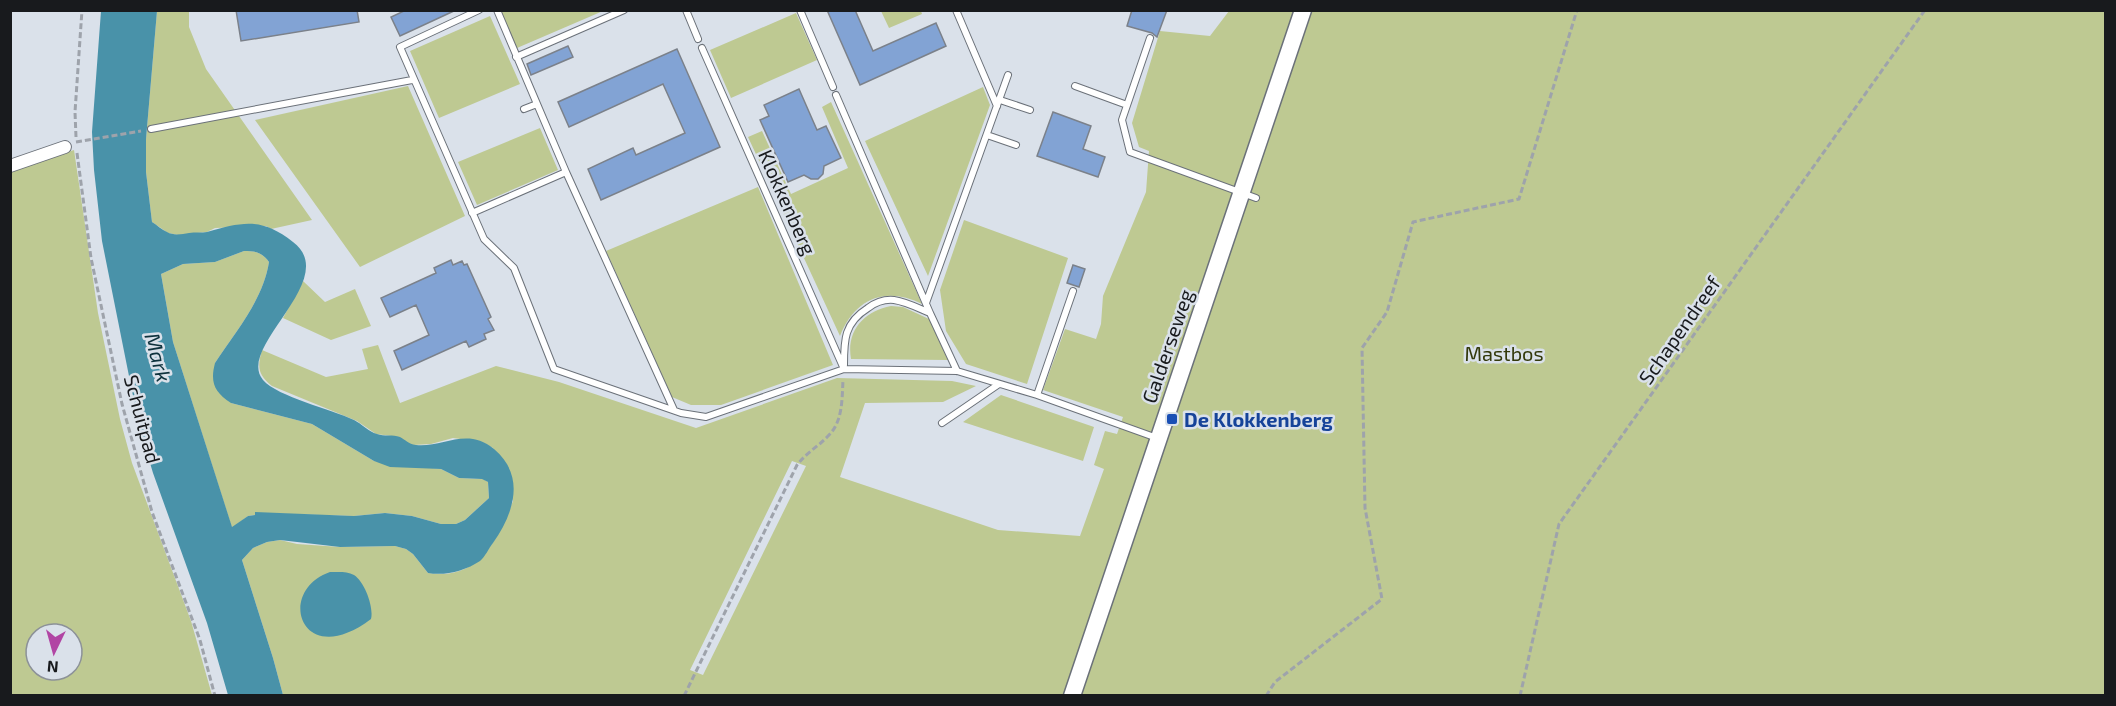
<svg xmlns="http://www.w3.org/2000/svg" width="2116" height="706" font-family="'Exo 2',sans-serif">
<rect width="100%" height="100%" fill="#dae1ea"/>
<!-- green -->
<path fill="#bec992" fill-rule="evenodd" d="M 157,11 L 189,11 L 189,27 L 206,69 L 312,220 L 271,229 L 266,226 L 215,228 L 207,232 L 178,235 L 168,233 L 152,222 L 146,172 L 146,139 Z
M 501,11 L 501,10 L 603,11 L 517,48 Z
M 881,11 L 921,11 L 922,14 L 889,28 Z
M 1229,11 L 2105,11 L 2105,695 L 283,695 L 273,658 L 242,560 L 253,548 L 267,542 L 280,540 L 297,544 L 340,547 L 395,546 L 406,549 L 413,554 L 428,573 C 479,581 497,540 513,501 L 493,448 L 482,442 L 453,438 L 431,444 L 413,445 L 407,443 L 399,437 L 376,434 L 357,421 L 272,386 C 258,375 257,367 262,350 L 326,377 L 368,369 L 362,349 L 378,345 L 400,403 L 496,366 L 559,382 L 696,428 L 837,378 L 952,381 L 976,386 L 943,402 L 865,403 L 840,477 L 998,530 L 1080,536 L 1104,469 L 1094,465 L 1105,431 L 1117,434 L 1123,417 L 1043,390 L 1065,329 L 1096,339 L 1101,324 L 1103,296 L 1146,192 L 1149,151 L 1139,147 L 1132,123 L 1160,31 L 1210,36 ZM 792,461 L 806,466 L 703,675 L 690,670 Z
M 796,13 L 817,60 L 731,98 L 710,50 Z
M 490,16 L 520,84 L 439,118 L 410,51 Z
M 408,86 L 465,216 L 360,267 L 255,120 Z
M 983,87 L 990,105 L 928,276 L 865,141 Z
M 831,102 L 922,304 C 886,286 855,298 840,336 L 748,137 L 762,131 L 791,194 L 848,168 L 822,107 Z
M 540,128 L 558,170 L 477,205 L 458,162 Z
M 74,150 L 98,313 L 120,419 L 132,463 L 191,621 L 212,695 L 11,695 L 10,172 ZM 36,634 L 72,634 L 72,670 L 36,670 Z
M 758,187 L 833,365 L 721,405 L 691,405 L 672,397 L 606,251 Z
M 964,220 L 1068,258 L 1027,384 L 966,364 L 946,331 L 940,290 Z
M 244,251 C 255,251 262,252 269,262 C 263,300 236,331 215,363 L 231,403 L 312,424 L 374,461 L 441,469 L 459,478 L 483,479 L 488,482 L 489,498 L 465,520 L 456,524 L 441,524 L 412,516 L 385,513 L 354,516 L 255,513 L 255,515 L 248,516 L 232,528 L 173,342 L 161,274 L 183,264 L 215,262 Z
M 303,281 L 325,302 L 355,289 L 371,326 L 331,340 L 283,318 Z
M 891,306 L 903,307 L 929,319 L 948,360 L 851,359 C 846,331 864,311 891,306 Z
M 1001,395 L 1094,427 L 1083,461 L 963,422 Z"/>
<!-- water -->
<path fill="#4992a9" fill-rule="evenodd" d="M 101,11 L 157,11 L 146,139 L 146,172 L 152,222 C 157,225 162,230 167,232 C 174,236 182,234 189,233 C 195,232 202,233 207,232 C 243,222 261,217 293,242 C 342,279 235,347 263,380 C 278,397 331,409 354,420 C 362,424 369,432 377,434 C 384,437 393,434 400,437 C 406,440 408,444 416,445 C 442,448 467,426 494,449 C 526,476 514,513 493,543 C 489,548 485,557 480,561 C 465,571 445,576 428,573 L 413,554 L 406,549 L 395,546 L 340,547 L 280,540 L 267,542 L 253,548 L 242,560 L 273,658 L 283,695 L 228,695 L 207,623 L 153,473 L 139,426 L 102,241 L 94,170 L 92,132 ZM 244,251 C 255,251 262,252 269,262 C 263,300 236,331 215,363 C 210,382 214,392 231,403 L 312,424 L 374,461 L 390,467 L 441,469 L 459,478 L 482,479 L 488,482 L 489,498 L 465,520 L 456,524 L 441,524 L 412,516 L 385,513 L 354,516 L 255,512 L 255,515 L 248,516 L 232,527 L 173,342 L 161,274 L 183,264 L 215,262 Z
M 330,572 C 338,572 347,571 354,575 C 365,582 374,608 371,619 C 301,672 275,591 330,572 Z"/>
<!-- building -->
<path fill="#82a3d4" stroke="#7b818a" stroke-width="1.5" d="M 236,10 L 357,10 L 359,22 L 241,41 Z
M 406,10 L 456,10 L 400,36 L 391,17 Z
M 827,10 L 855,10 L 873,51 L 936,23 L 946,46 L 860,85 Z
M 1132,10 L 1167,10 L 1157,37 L 1152,33 L 1127,26 Z
M 568,46 L 573,57 L 531,75 L 527,64 Z
M 677,49 L 720,147 L 601,200 L 588,169 L 633,148 L 636,155 L 685,133 L 663,84 L 569,127 L 558,102 Z
M 799,89 L 817,130 L 826,126 L 841,158 L 824,166 L 823,174 L 818,179 L 811,179 L 804,175 L 788,182 L 760,120 L 769,116 L 764,105 Z
M 1053,112 L 1091,126 L 1083,149 L 1105,157 L 1098,177 L 1037,156 Z
M 451,260 L 453,265 L 462,261 L 464,265 L 467,264 L 491,317 L 488,319 L 494,330 L 484,334 L 486,339 L 469,347 L 466,341 L 402,370 L 394,351 L 429,335 L 416,305 L 390,317 L 381,298 L 436,273 L 434,268 Z
M 1073,265 L 1085,269 L 1079,287 L 1067,283 Z"/>
<g fill="none" stroke-linecap="round" stroke-linejoin="round">
<defs>
<path id="service" d="M 479,10 L 400,47 L 484,239 L 514,268 L 554,369 L 681,413 L 706,417 L 844,369 L 957,371 L 1037,395 L 1157,438
M 686,10 L 698,39
M 800,10 L 833,87
M 956,10 L 997,106
M 1150,38 L 1122,120 L 1130,152 L 1256,198
M 702,48 L 844,369
M 516,57 L 624,10
M 1075,86 L 1127,105
M 836,95 L 930,313
M 1000,100 L 1030,110
M 524,109 L 537,104
M 151,129 L 412,80
M 987,135 L 1016,145
M 566,172 L 674,410
M 472,213 L 566,172 L 497,10
M 926,303 L 1008,75
M 844,365 C 844,340 844,323 868,308 C 876,302 884,299 894,300 C 907,302 918,308 930,313 L 957,371
M 1037,395 L 1073,291
M 942,423 L 999,384"/>
<path id="minor" d="M 10,166 L 65,147"/>
<path id="tertiary" d="M 1072,696 L 1303,10"/>
</defs>
<!-- service casing -->
<use href="#service" stroke="#6b7179" stroke-width="8"/>
<!-- minor casing -->
<use href="#minor" stroke="#6b7179" stroke-width="14"/>
<!-- tertiary casing -->
<use href="#tertiary" stroke="#6b7179" stroke-width="19"/>
<!-- path -->
<path stroke="#9ea3ab" stroke-width="3" stroke-dasharray="6 3" stroke-linecap="butt" d="M 76,137 L 75,112 L 82,10
M 76,142 L 141,131
M 77,153 L 91,258 L 122,404 L 152,512 L 200,640 L 215,696
M 684,696 L 797,465 C 807,452 818,447 829,435 C 843,421 842,398 843,380
M 1266,696 L 1275,682 L 1382,599 L 1365,508 L 1362,348 L 1387,312 L 1413,222 L 1519,199 L 1577,10
M 1520,696 L 1559,524 L 1925,10"/>
<!-- service -->
<use href="#service" stroke="#fff" stroke-width="6"/>
<!-- minor -->
<use href="#minor" stroke="#fff" stroke-width="12"/>
<!-- tertiary -->
<use href="#tertiary" stroke="#fff" stroke-width="16"/>
</g>
<!-- markers -->
<rect fill="#1a4fb4" stroke="#dae1ea" stroke-width="2" x="1166" y="413" width="12" height="12" rx="3"/>
<g text-anchor="middle" dominant-baseline="central" stroke-width="5" stroke-linejoin="round" paint-order="stroke">
<!-- street labels -->
<g font-size="20" fill="#181a1d" stroke="#dae1ea">
<text transform="translate(788 202) rotate(66)">Klokkenberg</text>
<text transform="translate(1679 330) rotate(-55)">Schapendreef</text>
<text transform="translate(1167 346) rotate(-71)">Galderseweg</text>
<text transform="translate(143 419) rotate(75)">Schuitpad</text>
</g>
<!-- park labels -->
<g font-size="20" fill="#33390b" stroke="#dae1ea">
<text x="1504" y="353">Mastbos</text>
</g>
<!-- transit labels -->
<g font-size="20" font-weight="bold" fill="#164399" stroke="#dae1ea" text-anchor="start">
<text x="1184" y="419">De Klokkenberg</text>
</g>
<!-- water labels -->
<g font-size="21" font-style="italic" fill="#0f323d" stroke="#dae1ea">
<text transform="translate(159 357) rotate(75)">Mark</text>
</g>
</g>
<!-- border -->
<rect width="2116" height="706" fill="none" stroke="#181a1d" stroke-width="24"/>
<!-- north arrow -->
<g transform="translate(54 652) rotate(185)"><circle r="28" fill="#dae1ea" stroke="#8c9198" stroke-width="1.5"/>
<path d="M0-4.5L10 22L0 15L-10 22Z" fill="#b145a4"/>
<text y="-9" font-size="16" font-weight="bold" text-anchor="middle" fill="#181a1d">N</text>
</g>
</svg>
